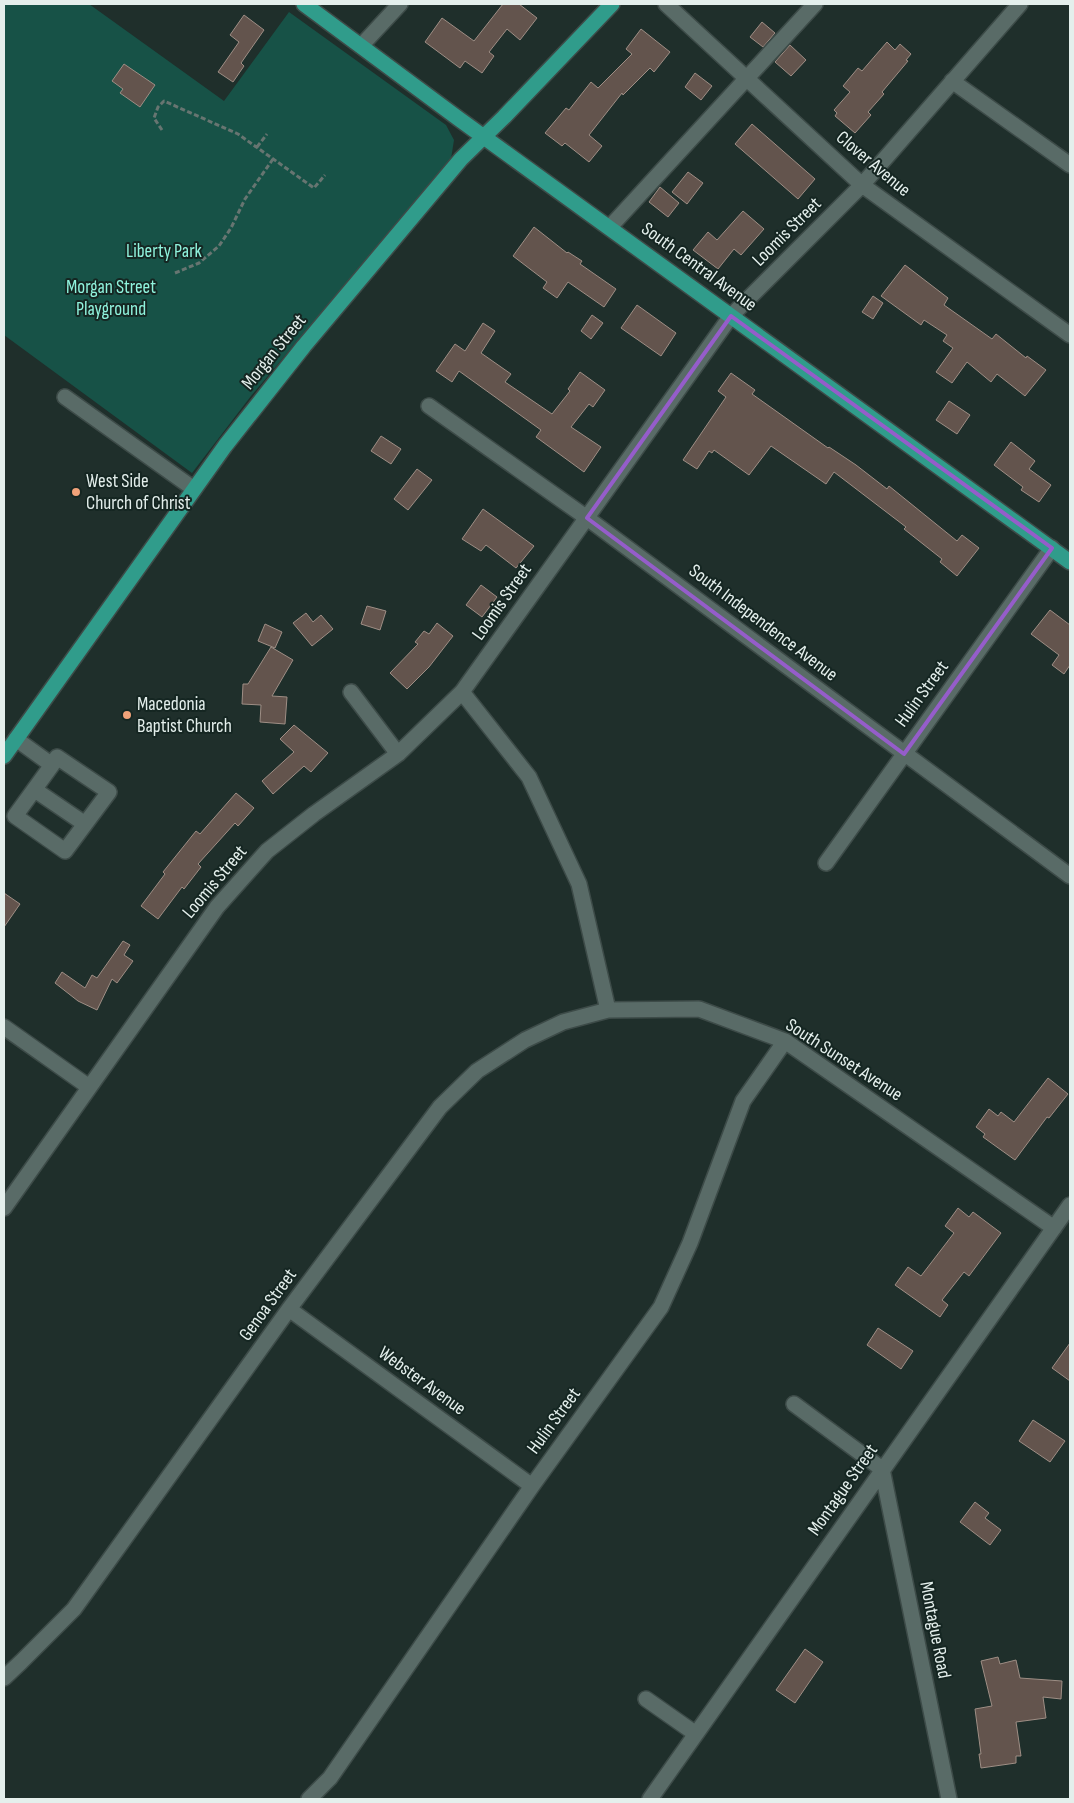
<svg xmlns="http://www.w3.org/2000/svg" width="1074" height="1803" font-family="'Sofia Sans Condensed',sans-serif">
<rect width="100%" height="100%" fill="#1f2f2b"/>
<!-- green -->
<path fill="#175247" d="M 4,4 L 89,4 L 224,101 L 289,12 L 446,125 L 454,140 L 451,159 L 251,396 L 192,473 L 4,335 Z"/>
<!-- building -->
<path fill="#63544d" stroke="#9e8e85" d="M 503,4 L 519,4 L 537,18 L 520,40 L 507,29 L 489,52 L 494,56 L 482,73 L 465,61 L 460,68 L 425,42 L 442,18 L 474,41 Z
M 244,15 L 264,30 L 241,63 L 244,66 L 233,82 L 218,72 L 239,42 L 230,35 Z
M 762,22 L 775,33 L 763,47 L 750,37 Z
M 641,29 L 670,52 L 654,72 L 650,68 L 623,95 L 622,93 L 589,135 L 602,146 L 589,162 L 565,143 L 562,146 L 545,133 L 566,108 L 569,110 L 591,82 L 598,88 L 632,54 L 626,49 Z
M 887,42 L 895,50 L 900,44 L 911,54 L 906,60 L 908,61 L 882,92 L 884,94 L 868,112 L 871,115 L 855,133 L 835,116 L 837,113 L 834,110 L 850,92 L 843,86 L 858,68 L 862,71 Z
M 790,45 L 806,60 L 791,76 L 775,62 Z
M 124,64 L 155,85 L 140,107 L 120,93 L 123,89 L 112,81 Z
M 695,73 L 712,86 L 701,100 L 685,87 Z
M 752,124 L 815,179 L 798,199 L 735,144 Z
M 688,172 L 703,183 L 687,204 L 672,192 Z
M 660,187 L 679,203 L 668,217 L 649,202 Z
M 743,211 L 764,229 L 741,255 L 734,249 L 718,269 L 693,250 L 708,232 L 717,240 Z
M 534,227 L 567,253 L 568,252 L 582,261 L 580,264 L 616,289 L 604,307 L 568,282 L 557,298 L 543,288 L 547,282 L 513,256 Z
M 905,265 L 948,298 L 944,305 L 992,339 L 996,334 L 1026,358 L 1027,356 L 1046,370 L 1025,396 L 997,374 L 991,382 L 967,362 L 952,383 L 936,372 L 953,348 L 943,341 L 947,335 L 924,320 L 921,325 L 881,296 Z
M 873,296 L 883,303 L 873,319 L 862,312 Z
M 637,305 L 676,333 L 661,356 L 621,328 Z
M 592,315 L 603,323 L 591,339 L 581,331 Z
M 483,323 L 495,331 L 481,353 L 511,374 L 505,382 L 552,414 L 570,391 L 568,389 L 580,372 L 605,390 L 593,407 L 589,404 L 571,427 L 601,447 L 584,472 L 536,437 L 541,430 L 459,371 L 452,382 L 436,371 L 455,344 L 465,351 Z
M 731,373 L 755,390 L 752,394 L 828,448 L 829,447 L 856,465 L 887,489 L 889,486 L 957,541 L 962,535 L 979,548 L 957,576 L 940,562 L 942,559 L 904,529 L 906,527 L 834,472 L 826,484 L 771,446 L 749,475 L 714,450 L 712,453 L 709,451 L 697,469 L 683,460 L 726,397 L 718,391 Z
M 949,401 L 970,415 L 957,434 L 936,420 Z
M 381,436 L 401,449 L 391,464 L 371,451 Z
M 1011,442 L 1035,461 L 1029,469 L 1051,485 L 1039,502 L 1021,490 L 1023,487 L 994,465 Z
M 417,469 L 432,480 L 408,510 L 394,499 Z
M 483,509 L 534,546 L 516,568 L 486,545 L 481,551 L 462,539 Z
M 481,585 L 497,597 L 482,617 L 466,605 Z
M 367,606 L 386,611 L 380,630 L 361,624 Z
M 1050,610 L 1070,625 L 1070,665 L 1064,674 L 1052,665 L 1059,655 L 1031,634 Z
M 306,613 L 313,622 L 321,615 L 333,629 L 312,646 L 293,623 Z
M 437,623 L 453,636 L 429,667 L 407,689 L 390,673 L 418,644 L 415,642 L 424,631 L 429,634 Z
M 265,624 L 282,632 L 275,648 L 258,641 Z
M 271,647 L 293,660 L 272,696 L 287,697 L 285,724 L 260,722 L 261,705 L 242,704 L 243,684 L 248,684 Z
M 294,725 L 328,753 L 311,772 L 304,766 L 273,794 L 262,781 L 294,752 L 280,739 Z
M 236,793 L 254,808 L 238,826 L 235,823 L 198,864 L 201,867 L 184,889 L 182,887 L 158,919 L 141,906 L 165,874 L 163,872 L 196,831 L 200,834 Z
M 4,893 L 20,904 L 4,927 Z
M 123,941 L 130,945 L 124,955 L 133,961 L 117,983 L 112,979 L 97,1010 L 78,1001 L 55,983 L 62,972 L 85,988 L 92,975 L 97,978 Z
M 1048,1078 L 1068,1094 L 1049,1118 L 1047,1117 L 1015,1160 L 983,1137 L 985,1134 L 976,1127 L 989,1109 L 998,1116 L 1001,1112 L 1014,1122 Z
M 958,1208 L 969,1217 L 973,1212 L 1001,1233 L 969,1276 L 964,1272 L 942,1300 L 948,1305 L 940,1317 L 895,1285 L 908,1267 L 921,1276 L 954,1233 L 945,1226 Z
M 878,1328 L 913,1351 L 901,1369 L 867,1345 Z
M 1070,1343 L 1070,1381 L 1052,1368 Z
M 1033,1420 L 1065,1441 L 1050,1462 L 1019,1441 Z
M 975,1502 L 989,1513 L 985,1518 L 1001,1530 L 990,1545 L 960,1522 Z
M 805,1649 L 823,1662 L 795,1703 L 776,1690 Z
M 998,1657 L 1000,1664 L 1016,1660 L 1020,1678 L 1062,1681 L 1061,1699 L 1043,1697 L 1046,1718 L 1016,1722 L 1021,1756 L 1016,1756 L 1016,1763 L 981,1768 L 979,1754 L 981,1754 L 975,1709 L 992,1706 L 981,1661 Z"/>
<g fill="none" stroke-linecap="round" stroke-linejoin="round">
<defs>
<path id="minor" d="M 666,4 L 862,185 L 1070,335
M 361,46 L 400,4
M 952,81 L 1070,165
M 610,227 L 815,4
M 65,397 L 194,489
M 429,406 L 587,518 L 1070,876
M 351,692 L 398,754
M 462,692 L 529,777 L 579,884 L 608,1010
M 16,739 L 52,765 L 15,816 L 65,851 L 109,792 L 57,757 L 52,765
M 35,790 L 85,824
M 826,863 L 1052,548
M 4,1027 L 89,1087
M 4,1208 L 217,907 L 267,851 L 314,814 L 398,754 L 462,692 L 731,316 L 862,185 L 1020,4
M 289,1309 L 532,1486
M 794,1404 L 882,1469
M 882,1469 L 949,1799
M 4,1678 L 21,1662 L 74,1609 L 289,1309 L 440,1107 L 477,1071 L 525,1040 L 563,1022 L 608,1010 L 699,1009 L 785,1041 L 1054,1228
M 646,1699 L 696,1734
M 309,1799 L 330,1778 L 532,1486 L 661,1307 L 690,1243 L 743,1101 L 785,1041
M 650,1799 L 1070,1205"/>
<path id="major" d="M 304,4 L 459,119 L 1070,562
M 4,756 L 225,446 L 304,346 L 461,159 L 504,117 L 612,4"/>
</defs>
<!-- minor casing -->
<use href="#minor" stroke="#3d4b48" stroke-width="18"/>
<!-- major casing -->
<use href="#major" stroke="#3d4b48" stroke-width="18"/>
<!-- path -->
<path stroke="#677571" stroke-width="3" stroke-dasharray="5 2.5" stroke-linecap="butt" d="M 162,130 L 154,118 L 158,107 L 164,101 L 238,134 L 314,188 L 325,175
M 257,147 L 267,134
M 175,273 L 199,263 L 219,246 L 231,228 L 245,199 L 273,159"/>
<!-- minor -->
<use href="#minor" stroke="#596b67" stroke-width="15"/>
<!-- major -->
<use href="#major" stroke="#309c8b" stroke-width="15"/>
</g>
<!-- marked area -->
<path fill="none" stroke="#955dca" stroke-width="4" stroke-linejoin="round" d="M 731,316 L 1052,548 L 904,754 L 587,518 Z"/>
<!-- markers -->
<g fill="#f0a279" stroke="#152622" stroke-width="2">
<circle cx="76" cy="492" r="5"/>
<circle cx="127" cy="715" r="5"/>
</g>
<g text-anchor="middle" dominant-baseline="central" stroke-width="4" stroke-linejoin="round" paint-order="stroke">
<!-- street labels -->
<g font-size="19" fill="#e4efec" stroke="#152622">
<text transform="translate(873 164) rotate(40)">Clover Avenue</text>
<text transform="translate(787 232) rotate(-45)">Loomis Street</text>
<text transform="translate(699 267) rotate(36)">South Central Avenue</text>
<text transform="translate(274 352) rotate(-51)">Morgan Street</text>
<text transform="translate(502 602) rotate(-55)">Loomis Street</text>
<text transform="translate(763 623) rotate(37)">South Independence Avenue</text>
<text transform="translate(922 694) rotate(-54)">Hulin Street</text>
<text transform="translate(215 882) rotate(-50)">Loomis Street</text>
<text transform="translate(844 1060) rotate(33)">South Sunset Avenue</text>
<text transform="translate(268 1305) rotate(-54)">Genoa Street</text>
<text transform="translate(422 1381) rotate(36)">Webster Avenue</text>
<text transform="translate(554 1421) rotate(-54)">Hulin Street</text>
<text transform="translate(843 1490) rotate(-55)">Montague Street</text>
<text transform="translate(935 1630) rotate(79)">Montague Road</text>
</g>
<!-- park labels -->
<g font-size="19" fill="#8ff3dd" stroke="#152622">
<text x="164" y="251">Liberty Park</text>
<text x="111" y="287">Morgan Street<tspan x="111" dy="22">Playground</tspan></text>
</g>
<!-- poi labels -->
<g font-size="19" fill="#e4efec" stroke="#152622" text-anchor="start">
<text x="86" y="481">West Side<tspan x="86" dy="22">Church of Christ</tspan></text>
<text x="137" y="704">Macedonia<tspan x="137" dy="22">Baptist Church</tspan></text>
</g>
</g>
<!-- border -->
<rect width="1074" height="1803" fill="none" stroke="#e4efec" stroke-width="10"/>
</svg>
